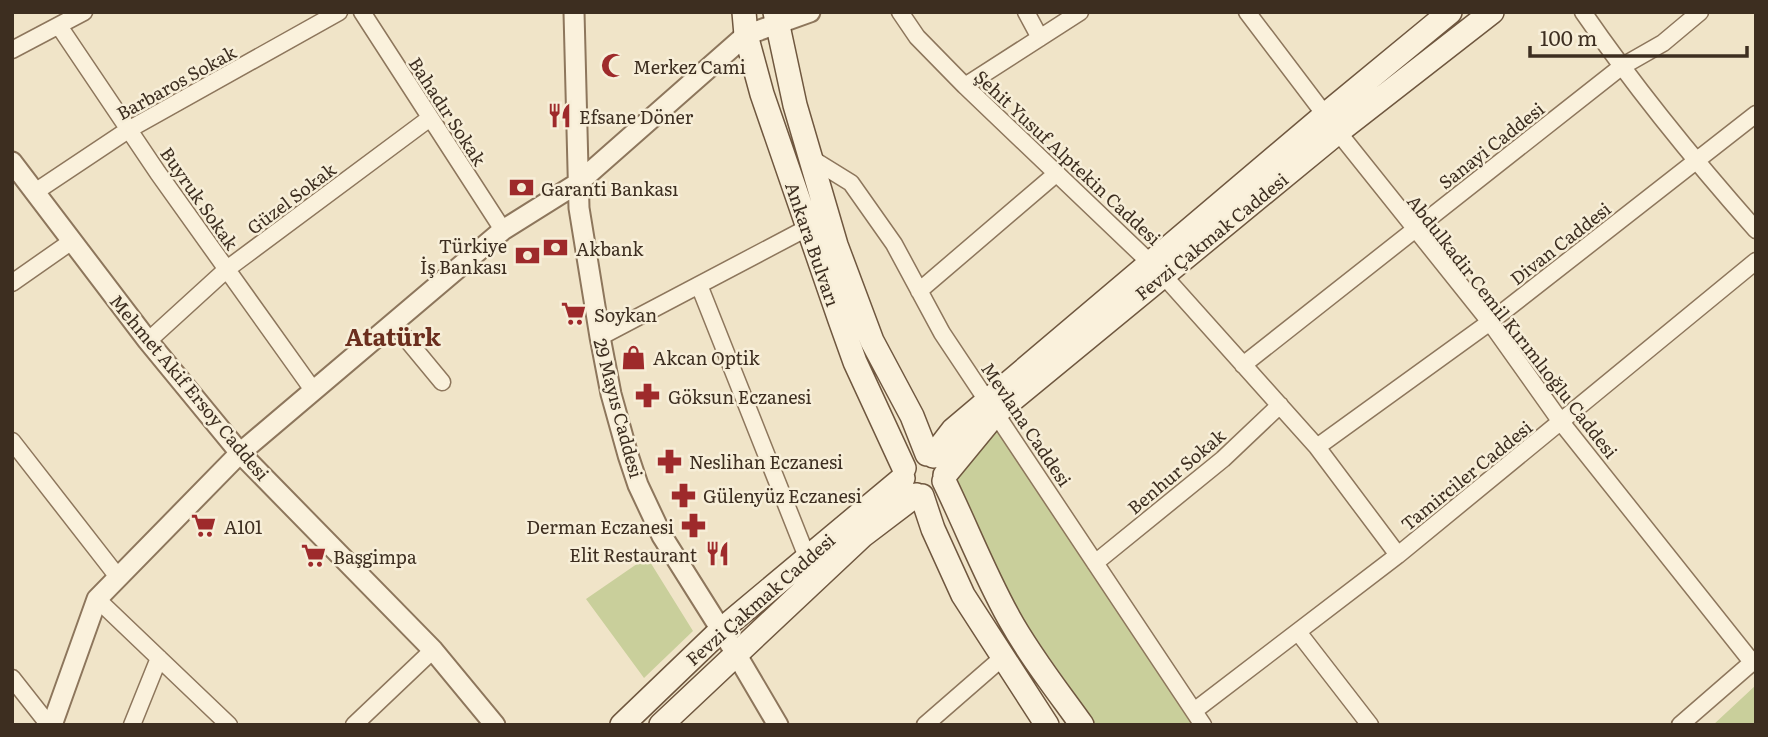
<svg xmlns="http://www.w3.org/2000/svg" width="1768" height="737" font-family="Literata,serif">
<rect width="100%" height="100%" fill="#f0e4c8"/>
<!-- green -->
<path fill="#c9cf9b" d="M 995,423 L 1196,725 L 1096,725 L 1022,618 L 951,479 Z
M 647,557 L 693,631 L 644,678 L 586,599 Z
M 1756,685 L 1756,725 L 1713,725 Z"/>
<g fill="none" stroke-linecap="round" stroke-linejoin="round">
<defs>
<path id="minor" d="M 362,12 L 503,230
M 900,12 L 917,37 L 965,86 L 1163,275 L 1317,447 L 1398,555
M 1026,12 L 1040,38
M 1247,12 L 1338,132 L 1490,322 L 1561,422 L 1752,662
M 1583,12 C 1636,89 1694,160 1756,230
M 59,26 L 158,173 L 313,390
M 12,50 L 84,12
M 965,86 L 1080,12
M 809,157 L 851,183 L 894,244 L 942,333 L 1203,725
M 35,192 L 128,130 L 339,12
M 12,283 L 72,241
M 699,285 L 807,557
M 919,291 L 1057,173
M 394,324 L 442,382
M 600,337 L 807,228
M 148,341 L 227,269 L 430,118
M 1243,365 L 1621,67 L 1663,43 L 1700,12
M 12,441 L 118,577
M 1317,447 L 1490,322 L 1756,114
M 1095,563 L 1223,459 L 1280,405
M 97,599 L 229,725
M 1298,632 L 1370,725
M 12,678 L 49,725
M 1194,711 L 1398,555 L 1756,261
M 132,725 L 159,658
M 354,725 L 433,650
M 925,725 L 1002,658
M 1680,725 L 1756,659"/>
<path id="tertiary" d="M 574,12 L 579,208 L 600,337 L 611,394 L 628,455 L 638,485 L 662,536 L 735,652 L 778,725
M 12,162 L 148,341 L 240,453 L 433,650 L 495,725
M 52,725 L 97,599 L 240,453 L 503,230 L 578,183 L 746,35 L 810,12"/>
<path id="secondary" d="M 744,12 L 746,35 L 762,94 L 840,320 L 855,362 L 904,468
M 775,12 L 795,105 L 836,245 L 872,341 L 912,416 L 927,454
M 933,456 L 953,430 L 1325,115 L 1450,12
M 945,475 L 996,413 L 1338,132 L 1492,12
M 944,481 C 966,526 984,573 1009,618 C 1030,656 1057,690 1082,725
M 922,496 L 933,529 L 963,595 L 1047,725
M 622,725 L 721,630 L 903,478
M 661,725 L 862,536 L 916,495"/>
</defs>
<!-- minor casing -->
<use href="#minor" stroke="#8d765c" stroke-width="19"/>
<!-- tertiary casing -->
<use href="#tertiary" stroke="#8d765c" stroke-width="23"/>
<!-- secondary casing -->
<use href="#secondary" stroke="#6f573f" stroke-width="26"/>
<!-- minor -->
<use href="#minor" stroke="#faf1dc" stroke-width="16"/>
<!-- tertiary -->
<use href="#tertiary" stroke="#faf1dc" stroke-width="19"/>
<!-- secondary -->
<use href="#secondary" stroke="#faf1dc" stroke-width="23"/>
</g>
<!-- icons -->
<defs>
<symbol id="mosque-bare" viewBox="-9 -9 18 18"><path d="M3.5-4.9A6 6 0 1 0 3.5 4.9A5 5 0 1 1 3.5-4.9Z" fill="#9e2a2b" stroke="#f7eed8" stroke-width="2.5" paint-order="stroke"/></symbol>
<symbol id="restaurant-bare" viewBox="-9 -9 18 18"><path d="M-5-6h1v4h1v-4h1v4h1v-4h1v5L-1.5 .5V6h-2V.5L-5-1ZM5-6V6H3V1.5H1.5Q1.5-4 5-6Z" fill="#9e2a2b" stroke="#f7eed8" stroke-width="2.5" paint-order="stroke"/></symbol>
<symbol id="bank-bare" viewBox="-9 -9 18 18"><path d="M-6-4H6V4H-6ZM0-2.3a2.3 2.3 0 1 0 0 4.6a2.3 2.3 0 1 0 0-4.6Z" fill="#9e2a2b" stroke="#f7eed8" stroke-width="2.5" paint-order="stroke"/></symbol>
<symbol id="supermarket-bare" viewBox="-9 -9 18 18"><path d="M-6-5.5h2.5l.6 2H6L4.5 2H-2.5L-4.4-4H-6ZM-1.5 3.2a1.3 1.3 0 1 0 .1 0ZM3 3.2a1.3 1.3 0 1 0 .1 0Z" fill="#9e2a2b" stroke="#f7eed8" stroke-width="2.5" paint-order="stroke"/></symbol>
<symbol id="shop-bare" viewBox="-9 -9 18 18"><path d="M-5-2.5h2.3a2.7 3.5 0 0 1 5.4 0H5L5.5 6h-11ZM-1.5-2.5h3a1.5 2.3 0 0 0-3 0Z" fill="#9e2a2b" stroke="#f7eed8" stroke-width="2.5" paint-order="stroke"/></symbol>
<symbol id="pharmacy-bare" viewBox="-9 -9 18 18"><path d="M-2-6h4v4h4v4h-4v4h-4v-4h-4v-4h4Z" fill="#9e2a2b" stroke="#f7eed8" stroke-width="2.5" paint-order="stroke"/></symbol>
</defs>
<g fill-rule="evenodd">
<use href="#mosque-bare" x="596" y="48" width="35" height="35"/>
<use href="#restaurant-bare" x="542" y="98" width="35" height="35"/>
<use href="#bank-bare" x="504" y="170" width="35" height="35"/>
<use href="#bank-bare" x="538" y="230" width="35" height="35"/>
<use href="#bank-bare" x="510" y="238" width="35" height="35"/>
<use href="#supermarket-bare" x="556" y="296" width="35" height="35"/>
<use href="#shop-bare" x="616" y="340" width="35" height="35"/>
<use href="#pharmacy-bare" x="630" y="378" width="35" height="35"/>
<use href="#pharmacy-bare" x="652" y="444" width="35" height="35"/>
<use href="#pharmacy-bare" x="666" y="478" width="35" height="35"/>
<use href="#supermarket-bare" x="186" y="508" width="35" height="35"/>
<use href="#pharmacy-bare" x="676" y="508" width="35" height="35"/>
<use href="#restaurant-bare" x="700" y="536" width="35" height="35"/>
<use href="#supermarket-bare" x="296" y="538" width="35" height="35"/>
</g>
<g text-anchor="middle" dominant-baseline="central" stroke-width="5" stroke-linejoin="round" paint-order="stroke">
<!-- poi labels -->
<g font-size="18" fill="#3d2e20" stroke="#f7eed8" text-anchor="start">
<text x="633" y="66">Merkez Cami</text>
<text x="579" y="116">Efsane Döner</text>
<text x="541" y="188">Garanti Bankası</text>
<text x="507" y="245" text-anchor="end">Türkiye<tspan x="507" dy="21">İş Bankası</tspan></text>
<text x="576" y="248">Akbank</text>
<text x="594" y="314">Soykan</text>
<text x="653" y="357">Akcan Optik</text>
<text x="668" y="396">Göksun Eczanesi</text>
<text x="689" y="461">Neslihan Eczanesi</text>
<text x="703" y="495">Gülenyüz Eczanesi</text>
<text x="224" y="526">A101</text>
<text x="674" y="526" text-anchor="end">Derman Eczanesi</text>
<text x="697" y="554" text-anchor="end">Elit Restaurant</text>
<text x="333" y="556">Başgimpa</text>
</g>
<!-- street labels -->
<g font-size="18" fill="#3d2e20" stroke="#f7eed8">
<text transform="translate(176 82) rotate(-29)">Barbaros Sokak</text>
<text transform="translate(448 111) rotate(57)">Bahadır Sokak</text>
<text transform="translate(1491 145) rotate(-38)">Sanayi Caddesi</text>
<text transform="translate(1068 157) rotate(43)">Şehit Yusuf Alptekin Caddesi</text>
<text transform="translate(200 198) rotate(55)">Buyruk Sokak</text>
<text transform="translate(291 198) rotate(-37)">Güzel Sokak</text>
<text transform="translate(1211 236) rotate(-39)">Fevzi Çakmak Caddesi</text>
<text transform="translate(1560 243) rotate(-38)">Divan Caddesi</text>
<text transform="translate(813 244) rotate(71)">Ankara Bulvarı</text>
<text transform="translate(1513 326) rotate(52)">Abdulkadir Cemil Kırımlıoğlu Caddesi</text>
<text transform="translate(190 387) rotate(50)">Mehmet Akif Ersoy Caddesi</text>
<text transform="translate(619 408) rotate(75)">29 Mayıs Caddesi</text>
<text transform="translate(1027 424) rotate(56)">Mevlana Caddesi</text>
<text transform="translate(1176 471) rotate(-40)">Benhur Sokak</text>
<text transform="translate(1466 475) rotate(-39)">Tamirciler Caddesi</text>
<text transform="translate(760 599) rotate(-41)">Fevzi Çakmak Caddesi</text>
</g>
<!-- district labels -->
<g font-size="24" font-weight="bold" fill="#6b2e1e" stroke="#f7eed8">
<text x="393" y="335">Atatürk</text>
</g>
</g>
<!-- border -->
<rect width="1768" height="737" fill="none" stroke="#3d2e20" stroke-width="28"/>
<!-- scale -->
<path d="M1530 46v10h217v-10" fill="none" stroke="#3d2e20" stroke-width="3.5"/>
<text x="1540" y="46" font-size="21" fill="#3d2e20" stroke="#f7eed8" stroke-width="5" paint-order="stroke">100 m</text>
</svg>
